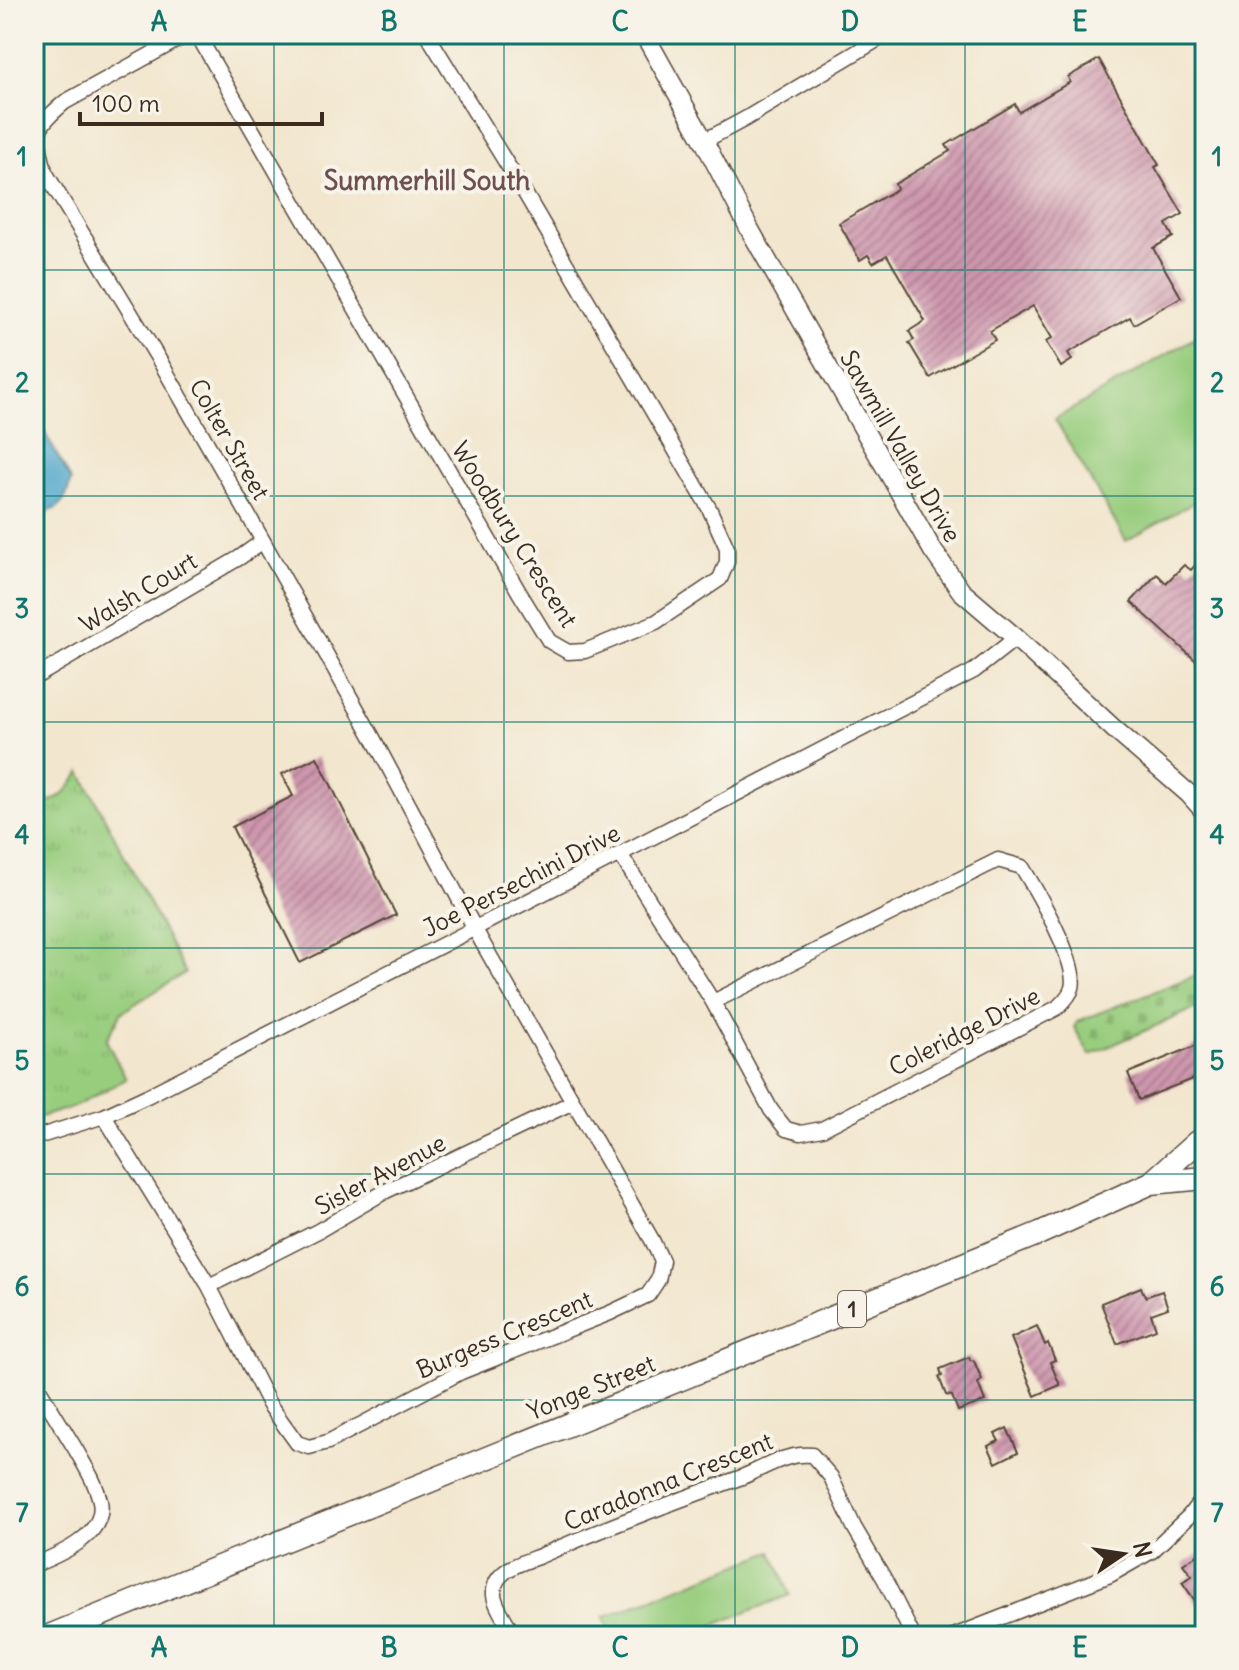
<svg xmlns="http://www.w3.org/2000/svg" width="1239" height="1670" font-family="Delius,sans-serif">
<defs>
<pattern id="cemetery-stones" width="16" height="16" patternUnits="userSpaceOnUse" patternTransform="scale(2)"><rect width="16" height="16" fill="#98cd7e"/><path d="M2 7V4a2 2 0 0 1 4 0v3zM10 15v-3a2 2 0 0 1 4 0v3z" fill="#84b06c"/></pattern>
<pattern id="park-tufts" width="24" height="20" patternUnits="userSpaceOnUse" patternTransform="scale(2)"><rect width="24" height="20" fill="#98cd7e"/><path d="M3 7l-1-3M5 7V3M7 7l1-3M15 17l-1-3M17 17v-4M19 17l1-3" fill="none" stroke="#84b06c"/></pattern>
<pattern id="building-hatch" width="6" height="6" patternUnits="userSpaceOnUse" patternTransform="scale(2)"><rect width="6" height="6" fill="#cd96ad"/><path d="M-1 1l2-2M0 6l6-6M5 7l2-2" fill="none" stroke="#a87b8c"/></pattern>
</defs>
<rect width="100%" height="100%" fill="#f7f3e8"/>
<filter id="ink" filterUnits="userSpaceOnUse"><feTurbulence type="fractalNoise" baseFrequency=".0125" numOctaves="2"/><feDisplacementMap in="SourceGraphic" scale="16" xChannelSelector="R" yChannelSelector="G"/><feConvolveMatrix kernelMatrix="1 2 1 2 8 2 1 2 1" color-interpolation-filters="sRGB"/></filter>
<filter id="wash" filterUnits="userSpaceOnUse"><feTurbulence type="fractalNoise" baseFrequency=".006" numOctaves="4" result="noise"/><feDisplacementMap in="SourceGraphic" scale="32" xChannelSelector="R" yChannelSelector="G"/><feGaussianBlur stdDeviation="1.8" result="paint"/><feColorMatrix in="noise" values="0 0 0 0 0 0 0 0 0 0 0 0 0 0 0 0 0 1.4 0 .05"/><feComposite in="paint" operator="in"/></filter>
<g filter="url(#wash)">
<rect width="100%" height="100%" fill="#f2e6ce"/>
<!-- green -->
<path fill="#98cd7e" stroke="#6a7c4e" stroke-width="2" d="M 1205,332 L 1205,496 L 1126,541 L 1055,419 Z
M 772,1551 L 790,1595 L 686,1636 L 611,1636 L 604,1617 Z"/>
<!-- cemetery -->
<path fill="url(#cemetery-stones)" stroke="#6a7c4e" stroke-width="2" d="M 1199,974 L 1205,984 L 1205,1004 L 1090,1055 L 1074,1027 L 1078,1021 Z"/>
<!-- park -->
<path fill="url(#park-tufts)" stroke="#6a7c4e" stroke-width="2" d="M 81,772 L 185,973 L 122,1012 L 106,1040 L 126,1079 L 76,1106 L 34,1119 L 34,810 L 64,794 Z"/>
<!-- water -->
<path fill="#4da5ca" stroke="#446874" stroke-width="2" d="M 34,413 L 71,480 C 65,507 59,509 34,516 Z"/>
<g id="blocks">
<!-- building -->
<path fill="url(#building-hatch)" d="M 1099,59 L 1159,165 L 1155,167 L 1183,214 L 1166,224 L 1173,237 L 1153,248 L 1181,297 L 1134,324 L 1130,317 L 1068,353 L 1072,360 L 1061,367 L 1046,342 L 1052,338 L 1033,306 L 990,331 L 995,340 L 930,378 L 909,343 L 914,340 L 909,331 L 925,321 L 887,255 L 873,263 L 868,255 L 860,260 L 839,223 L 897,189 L 895,184 L 950,151 L 946,145 L 1015,104 L 1019,112 L 1070,82 L 1068,77 Z
M 1205,554 L 1205,669 L 1131,602 L 1157,574 L 1166,583 L 1184,565 L 1191,570 Z
M 317,757 L 396,915 L 300,963 L 232,827 L 293,796 L 282,774 Z
M 1205,1042 L 1205,1074 L 1139,1100 L 1128,1073 Z
M 1141,1287 L 1145,1297 L 1162,1291 L 1168,1308 L 1151,1314 L 1156,1329 L 1117,1344 L 1101,1303 Z
M 1037,1326 L 1045,1345 L 1048,1343 L 1055,1360 L 1050,1362 L 1060,1385 L 1035,1396 L 1011,1338 Z
M 969,1357 L 970,1360 L 974,1361 L 982,1380 L 978,1383 L 985,1401 L 958,1411 L 952,1396 L 946,1395 L 939,1377 L 942,1376 L 940,1369 Z
M 1007,1428 L 1018,1452 L 996,1463 L 988,1446 L 999,1441 L 995,1434 Z
M 1200,1553 L 1205,1560 L 1205,1615 L 1182,1582 L 1192,1576 L 1183,1564 Z"/>
</g>
</g>
<g filter="url(#ink)">
<use href="#blocks" fill-opacity="0" stroke="#564638" stroke-width="2"/>
<g fill="none" stroke-linecap="round" stroke-linejoin="round">
<defs>
<path id="minor" d="M 197,34 L 519,592 L 549,641 L 568,652 L 585,651 L 656,622 L 720,579 L 727,562 L 727,548 L 709,508 L 526,195 L 427,34
M 704,141 L 745,119 L 887,34
M 34,678 L 239,558 L 263,541
M 620,854 L 713,1002 L 771,1110 L 786,1129 L 801,1133 L 822,1129 L 1057,1008 C 1062,1003 1070,996 1072,988 C 1079,963 1036,890 1022,867 L 998,860 L 713,1002
M 104,1116 L 209,1286 L 269,1404 L 297,1443 L 309,1447 L 328,1442 L 461,1372 L 610,1313 L 648,1295 L 658,1280 L 662,1261 L 652,1240 L 482,942 L 372,736 L 263,541 L 161,363 L 45,172 C 36,131 32,130 65,102 L 188,34
M 34,1138 L 104,1116 L 147,1096 L 620,854 L 974,671 L 1016,638
M 209,1286 L 318,1231 L 386,1191 L 573,1102
M 34,1381 C 48,1404 62,1427 76,1450 C 85,1466 96,1483 100,1501 C 107,1535 59,1555 34,1565
M 515,1636 C 509,1626 495,1606 494,1595 C 492,1570 522,1563 540,1556 C 606,1527 674,1502 742,1477 C 764,1468 787,1452 812,1455 L 831,1477 L 854,1527 L 885,1580 L 913,1636
M 954,1636 L 1110,1575 L 1152,1551 L 1189,1516 L 1205,1495"/>
<path id="tertiary" d="M 644,34 L 704,141 L 750,230 L 933,551 L 961,591 L 1016,638 L 1114,729 L 1189,794 L 1205,812"/>
<path id="primary" d="M 1151,1183 L 1205,1178
M 49,1636 L 1040,1233 L 1151,1183 L 1197,1142 L 1205,1139"/>
</defs>
<!-- minor casing -->
<use href="#minor" stroke="#564638" stroke-width="17"/>
<!-- tertiary casing -->
<use href="#tertiary" stroke="#564638" stroke-width="21"/>
<!-- primary casing -->
<use href="#primary" stroke="#564638" stroke-width="25"/>
<!-- minor -->
<use href="#minor" stroke="#fff" stroke-width="14"/>
<!-- tertiary -->
<use href="#tertiary" stroke="#fff" stroke-width="18"/>
<!-- primary -->
<use href="#primary" stroke="#fff" stroke-width="22"/>
</g>
</g>
<!-- grid -->
<path fill="none" stroke="#0f766e" stroke-width="2" stroke-opacity="0.55" d="M 274,34 L 274,1636M 504,34 L 504,1636M 735,34 L 735,1636M 965,34 L 965,1636M 34,270 L 1205,270M 34,496 L 1205,496M 34,722 L 1205,722M 34,948 L 1205,948M 34,1174 L 1205,1174M 34,1400 L 1205,1400"/>
<g text-anchor="middle" dominant-baseline="central" stroke-width="8" stroke-linejoin="round" paint-order="stroke">
<!-- shield labels -->
<rect fill="#f7f3e8" stroke="#73665b" stroke-width="2" x="838" y="1291" width="28" height="36" rx="6"/>
<g font-size="22" font-weight="bold" fill="#3b2a1e">
<text x="852" y="1309">1</text>
</g>
<!-- street labels -->
<g font-size="24" fill="#3b2a1e" stroke="#f7f3e8">
<text transform="translate(230 439) rotate(60)">Colter Street</text>
<text transform="translate(901 446) rotate(60)">Sawmill Valley Drive</text>
<text transform="translate(515 534) rotate(58)">Woodbury Crescent</text>
<text transform="translate(138 592) rotate(-31)">Walsh Court</text>
<text transform="translate(521 880) rotate(-27)">Joe Persechini Drive</text>
<text transform="translate(964 1031) rotate(-27)">Coleridge Drive</text>
<text transform="translate(380 1174) rotate(-28)">Sisler Avenue</text>
<text transform="translate(504 1334) rotate(-23)">Burgess Crescent</text>
<text transform="translate(591 1387) rotate(-22)">Yonge Street</text>
<text transform="translate(668 1481) rotate(-22)">Caradonna Crescent</text>
</g>
<!-- neighbourhood labels -->
<g font-size="26" font-weight="bold" fill="#6e5050" stroke="#f7f3e8">
<text x="427" y="180">Summerhill South</text>
</g>
</g>
<!-- margin -->
<rect width="1239" height="1670" fill="none" stroke="#f7f3e8" stroke-width="88"/>
<!-- north arrow -->
<g transform="translate(1123 1554) rotate(77)" stroke="#f7f3e8" stroke-width="6" paint-order="stroke">
<path d="M0-6L14 30L0 20L-14 30Z" fill="#3b2a1e"/>
<text y="-12" font-size="22" font-weight="bold" text-anchor="middle" fill="#3b2a1e">N</text>
</g>
<!-- scale -->
<path d="M80 112v12h242v-12" fill="none" stroke="#3b2a1e" stroke-width="4"/>
<text x="92" y="112" font-size="24" fill="#3b2a1e" stroke="#f7f3e8" stroke-width="6" paint-order="stroke">100 m</text>
<rect x="44" y="44" width="1151" height="1582" fill="none" stroke="#0f766e" stroke-width="3"/>
<g font-size="26" text-anchor="middle" font-weight="bold" fill="#0f766e">
<text x="159" y="31">A</text>
<text x="389" y="31">B</text>
<text x="620" y="31">C</text>
<text x="850" y="31">D</text>
<text x="1080" y="31">E</text>
<text x="22" y="166">1</text>
<text x="1217" y="166">1</text>
<text x="22" y="392">2</text>
<text x="1217" y="392">2</text>
<text x="22" y="618">3</text>
<text x="1217" y="618">3</text>
<text x="22" y="844">4</text>
<text x="1217" y="844">4</text>
<text x="22" y="1070">5</text>
<text x="1217" y="1070">5</text>
<text x="22" y="1296">6</text>
<text x="1217" y="1296">6</text>
<text x="22" y="1522">7</text>
<text x="1217" y="1522">7</text>
<text x="159" y="1657">A</text>
<text x="389" y="1657">B</text>
<text x="620" y="1657">C</text>
<text x="850" y="1657">D</text>
<text x="1080" y="1657">E</text>
</g>
</svg>
